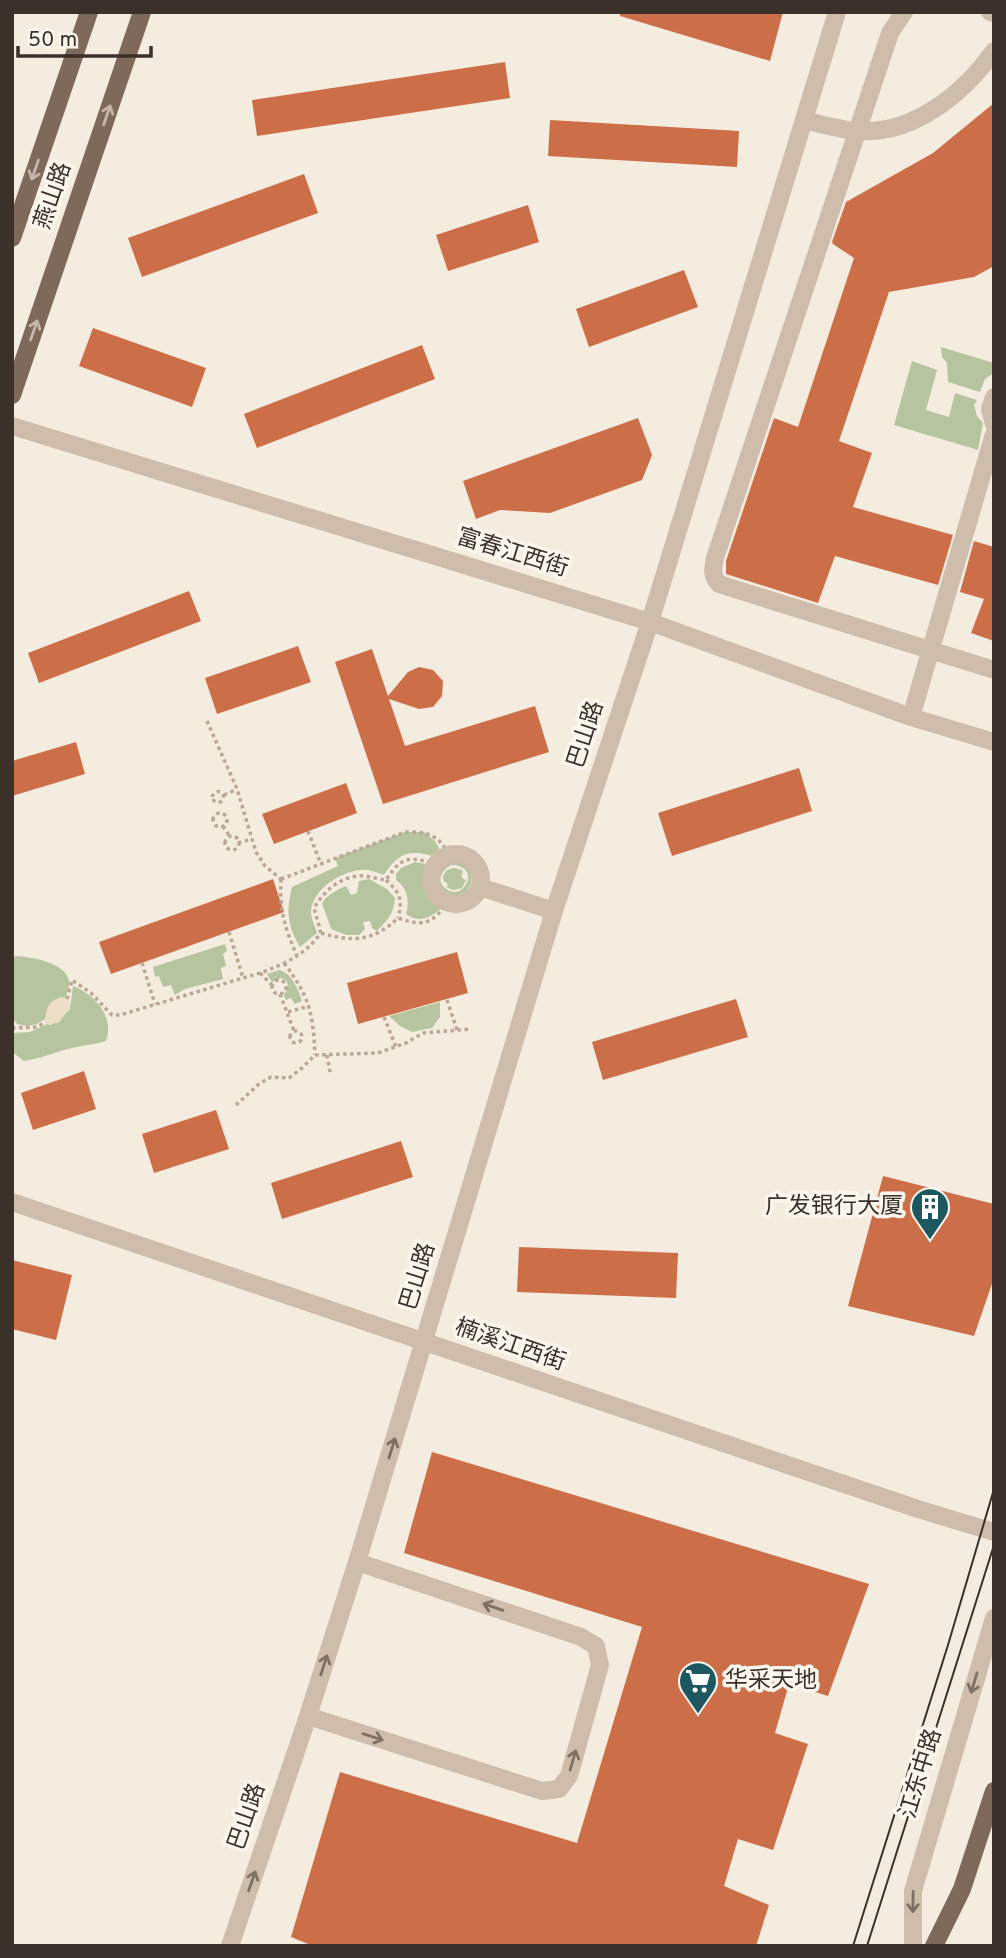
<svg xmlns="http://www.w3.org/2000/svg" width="1006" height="1958" font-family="Overpass,'Noto Sans SC',sans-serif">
<rect width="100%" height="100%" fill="#f5ece0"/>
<!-- green -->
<path fill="#b6c59f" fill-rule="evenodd" d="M 941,347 L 994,363 L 994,373 L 985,379 L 980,392 L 948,382 L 947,363 L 942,357 Z
M 912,361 L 937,370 L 926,410 L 949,417 L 955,393 L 977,400 L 974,405 L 977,416 L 983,423 L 978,450 L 894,425 Z
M 405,832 L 424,832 L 435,841 L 440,850 L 432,856 C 409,849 397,854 384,875 C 379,873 373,871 368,870 C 346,868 312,888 311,912 C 311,918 315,926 317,933 L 300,947 C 287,925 286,912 292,887 L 338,866 L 335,858 Z
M 454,861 C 472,863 477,879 466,892 C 437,909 421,866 454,861 ZM 451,865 C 484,865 462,906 444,887 C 436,879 443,869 451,865 Z
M 415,862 L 426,864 L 423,871 L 425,893 L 442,908 C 431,917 419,924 406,914 C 410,900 407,888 396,880 L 396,874 L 401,868 Z
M 454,868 L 462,870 L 463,874 L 461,875 L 463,879 L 466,880 L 462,888 L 453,890 L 446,887 L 448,886 L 446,882 L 444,882 L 443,876 L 447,870 Z
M 369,879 L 387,889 L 395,898 C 394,913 388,920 377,931 L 372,928 L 370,921 L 363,922 L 365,929 L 359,935 L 346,935 L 331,929 L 322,903 C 328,894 337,890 346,886 L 351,895 L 357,893 L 359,881 Z
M 225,944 L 227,951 L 223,954 L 226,966 L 221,968 L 223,979 L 185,989 L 175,995 L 171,985 L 163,987 L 159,976 L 155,977 L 153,967 Z
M 18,956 C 33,958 65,962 69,981 C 70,986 67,993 65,998 L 61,997 L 48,1007 L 45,1019 L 37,1024 L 27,1026 L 17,1024 L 13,1019 L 12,970 L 14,969 L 12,957 Z
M 279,970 C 292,973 298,989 302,1001 L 295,1004 L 291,998 L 286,1000 L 284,996 L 288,985 L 286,980 L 281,978 L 272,982 L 267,974 Z
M 73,986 C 94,994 115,1016 106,1041 C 94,1045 81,1045 68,1049 C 53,1053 39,1059 24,1061 L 12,1052 L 12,1033 L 30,1032 L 47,1024 L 51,1025 L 70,1009 Z
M 440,1002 L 440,1017 L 432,1028 L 412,1032 L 400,1026 L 389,1016 Z"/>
<!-- plaza -->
<path fill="#eddec7" d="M 61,997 L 70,1000 L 70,1009 L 58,1023 L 47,1024 L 45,1019 L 48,1007 L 52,1001 Z"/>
<!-- building -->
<path fill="#cc6e47" d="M 620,12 L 783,12 L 770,61 L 620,16 Z
M 505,62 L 510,98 L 257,136 L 252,100 Z
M 994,103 L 994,266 L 974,277 L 889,292 L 839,441 L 872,453 L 853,507 L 953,535 L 938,585 L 835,556 L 818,603 L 726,574 L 726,561 L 774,418 L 798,427 L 854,258 L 833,244 L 832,242 L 846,202 L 933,153 Z
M 550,120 L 739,131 L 737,167 L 548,156 Z
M 304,174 L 318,213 L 142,277 L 128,238 Z
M 528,205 L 539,242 L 448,271 L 436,235 Z
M 684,270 L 698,307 L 589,347 L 576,309 Z
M 93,328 L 206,368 L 192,407 L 79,366 Z
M 422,345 L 435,379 L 257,448 L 244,414 Z
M 638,418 L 652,455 L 642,480 L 550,513 L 500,510 L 476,519 L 463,481 Z
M 974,541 L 994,547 L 994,641 L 971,633 L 984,599 L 960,592 Z
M 189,591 L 201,621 L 39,683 L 28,653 Z
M 298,646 L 311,682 L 217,714 L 205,678 Z
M 372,649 L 388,696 L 408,672 L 419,667 L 433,670 L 443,681 L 442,696 L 433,707 L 419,709 L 389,699 L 405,746 L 535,706 L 549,752 L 383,804 L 335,662 Z
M 76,742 L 85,774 L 12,796 L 12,761 Z
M 799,768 L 812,811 L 672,856 L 658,813 Z
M 346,783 L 357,813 L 274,844 L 262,814 Z
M 273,879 L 284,912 L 111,974 L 99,942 Z
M 457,952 L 468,993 L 358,1024 L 347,983 Z
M 736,999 L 748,1037 L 603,1080 L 592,1042 Z
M 84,1071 L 96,1109 L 33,1130 L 21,1093 Z
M 216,1110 L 229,1149 L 154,1173 L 142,1134 Z
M 401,1141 L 413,1177 L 282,1219 L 271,1183 Z
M 883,1176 L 994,1204 L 994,1278 L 974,1336 L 848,1306 Z
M 519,1247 L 678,1253 L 676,1298 L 517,1292 Z
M 12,1260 L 72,1275 L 56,1340 L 12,1329 Z
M 432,1452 L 869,1584 L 828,1696 L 789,1684 L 775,1733 L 808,1744 L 773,1850 L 738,1839 L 724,1886 L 769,1905 L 756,1946 L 313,1946 L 291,1937 L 340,1772 L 577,1843 L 642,1627 L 404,1553 Z"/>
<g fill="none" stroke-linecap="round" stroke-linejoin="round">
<!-- path -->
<path stroke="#baa795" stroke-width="3.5" stroke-dasharray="3.5 3.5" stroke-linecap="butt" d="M 207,721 L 237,789 L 256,852 L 265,866 L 281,879
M212.5 797a5.5 5.5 0 1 1 11 0a5.5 5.5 0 1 1-11 0Z
M 224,795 L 237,789
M213 820a7 7 0 1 1 14 0a7 7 0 1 1-14 0Z
M 223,826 L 230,837
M 308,831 L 321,864
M225 843a7 7 0 1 1 14 0a7 7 0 1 1-14 0Z
M 238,843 L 252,839
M 281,879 L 405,832 C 428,832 437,834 449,854
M 281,879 C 279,910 285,928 297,956
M 386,880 C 400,893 403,899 398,918
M 229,932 L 243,978
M 321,933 L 314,908 C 324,891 339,878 358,876 C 367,875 377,879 386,880 C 402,856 408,856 435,864
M 321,933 C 352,942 373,942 398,918 C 424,927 431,924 448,903
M 142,963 L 155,1004
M 284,963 C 310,997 313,1014 315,1055
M 260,973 L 272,985
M272 987a7 7 0 1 1 14 0a7 7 0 1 1-14 0Z
M 280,994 L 294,1031
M 67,999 L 72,980 L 91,993 L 112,1015 L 120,1015 L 263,972 C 289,962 304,955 321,933
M 447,1000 L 457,1030
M 288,1012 L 309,1006
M 384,1017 L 396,1047
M 12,1028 L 37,1027 L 46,1022
M290 1037a6 6 0 1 1 12 0a6 6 0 1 1-12 0Z
M 327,1055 L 330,1072
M 236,1105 L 259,1084 L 271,1077 L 289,1078 L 302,1068 L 315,1055 L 378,1053 L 406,1043 L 423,1033 L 471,1029"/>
<!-- minor -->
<path stroke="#cebdab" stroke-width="18" d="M 904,12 L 890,33 L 715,558 C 713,568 711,575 719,584 L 994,670
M 990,12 L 994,13
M 804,120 C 821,124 840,130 858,131 C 913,135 963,94 994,51
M 994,397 L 990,409 L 994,424
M 12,426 L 650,622 L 911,717 L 994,742
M 911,717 L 994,434
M431 879a25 25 0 1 1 50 0a25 25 0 1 1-50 0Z
M 480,887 L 554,911
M 12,1202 L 918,1509 L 994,1532
M 308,1716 L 542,1791 L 559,1789 L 569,1776 L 600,1665 L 596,1646 L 581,1637 L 357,1562
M 230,1946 L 308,1716 L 357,1562 L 554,911 L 650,622 L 837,12
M 913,1946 L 913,1891 L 994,1618"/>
<!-- major -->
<path stroke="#7e695b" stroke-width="18" d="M 12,238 L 89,12
M 12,395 L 142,12
M 934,1946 L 962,1889 L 994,1791"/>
<!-- tram -->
<path stroke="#3b312a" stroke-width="2" d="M 853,1946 L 948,1645 L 994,1489
M 867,1946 L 994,1545"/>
</g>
<!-- one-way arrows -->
<defs><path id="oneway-shaft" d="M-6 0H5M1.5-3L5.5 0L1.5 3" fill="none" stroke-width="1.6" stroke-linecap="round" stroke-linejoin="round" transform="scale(1.75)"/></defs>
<g stroke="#c3b7ab">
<use href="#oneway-shaft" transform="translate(107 115) rotate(-71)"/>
<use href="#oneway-shaft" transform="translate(35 170) rotate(109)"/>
<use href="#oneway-shaft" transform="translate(34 330) rotate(-71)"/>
</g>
<g stroke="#7d7064">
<use href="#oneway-shaft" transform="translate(392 1448) rotate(-73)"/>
<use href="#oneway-shaft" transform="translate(493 1607) rotate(-161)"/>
<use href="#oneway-shaft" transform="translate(324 1665) rotate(-72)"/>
<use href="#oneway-shaft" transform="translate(974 1683) rotate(107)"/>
<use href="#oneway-shaft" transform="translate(373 1737) rotate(18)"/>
<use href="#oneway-shaft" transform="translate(573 1760) rotate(-74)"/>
<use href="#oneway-shaft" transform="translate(252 1881) rotate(-71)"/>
<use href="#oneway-shaft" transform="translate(913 1902) rotate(91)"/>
</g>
<!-- icons -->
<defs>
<symbol id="building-pin" viewBox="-11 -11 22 30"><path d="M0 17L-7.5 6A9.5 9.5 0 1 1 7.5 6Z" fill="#1d5860" stroke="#fbf6ed"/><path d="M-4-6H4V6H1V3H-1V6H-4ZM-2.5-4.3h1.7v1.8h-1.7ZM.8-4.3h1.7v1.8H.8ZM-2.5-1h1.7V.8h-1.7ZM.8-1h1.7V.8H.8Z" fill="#fff"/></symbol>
<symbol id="supermarket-pin" viewBox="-11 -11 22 30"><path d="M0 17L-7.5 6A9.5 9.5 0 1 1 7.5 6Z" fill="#1d5860" stroke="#fbf6ed"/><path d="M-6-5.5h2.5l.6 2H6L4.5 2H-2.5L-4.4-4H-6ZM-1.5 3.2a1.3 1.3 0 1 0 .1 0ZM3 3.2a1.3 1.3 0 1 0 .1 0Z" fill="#fff"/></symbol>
</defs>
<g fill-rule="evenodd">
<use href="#building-pin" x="908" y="1185" width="44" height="60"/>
<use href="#supermarket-pin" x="676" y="1659" width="44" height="60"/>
</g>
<g text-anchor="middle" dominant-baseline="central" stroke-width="7" stroke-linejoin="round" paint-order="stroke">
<!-- street labels -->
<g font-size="23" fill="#3b312a" stroke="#fbf6ed">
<text transform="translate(54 196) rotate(-71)">燕山路</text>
<text transform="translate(512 554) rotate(17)">富春江西街</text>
<text transform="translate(587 735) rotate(-72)">巴山路</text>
<text transform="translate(419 1277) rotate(-73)">巴山路</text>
<text transform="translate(510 1346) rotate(19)">楠溪江西街</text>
<text transform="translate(922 1774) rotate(-73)">江东中路</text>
<text transform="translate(248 1817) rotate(-71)">巴山路</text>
</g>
<!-- poi labels -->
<g font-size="23" fill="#3b312a" stroke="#fbf6ed" text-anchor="end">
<text x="903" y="1207">广发银行大厦</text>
<text x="725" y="1681" text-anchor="start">华采天地</text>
</g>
</g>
<!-- border -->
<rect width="1006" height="1958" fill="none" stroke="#3b312a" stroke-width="28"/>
<!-- scale -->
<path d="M18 46v10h133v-10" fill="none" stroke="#3b312a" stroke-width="3.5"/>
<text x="28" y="46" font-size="21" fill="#3b312a" stroke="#fbf6ed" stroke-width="5" paint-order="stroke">50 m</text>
</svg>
